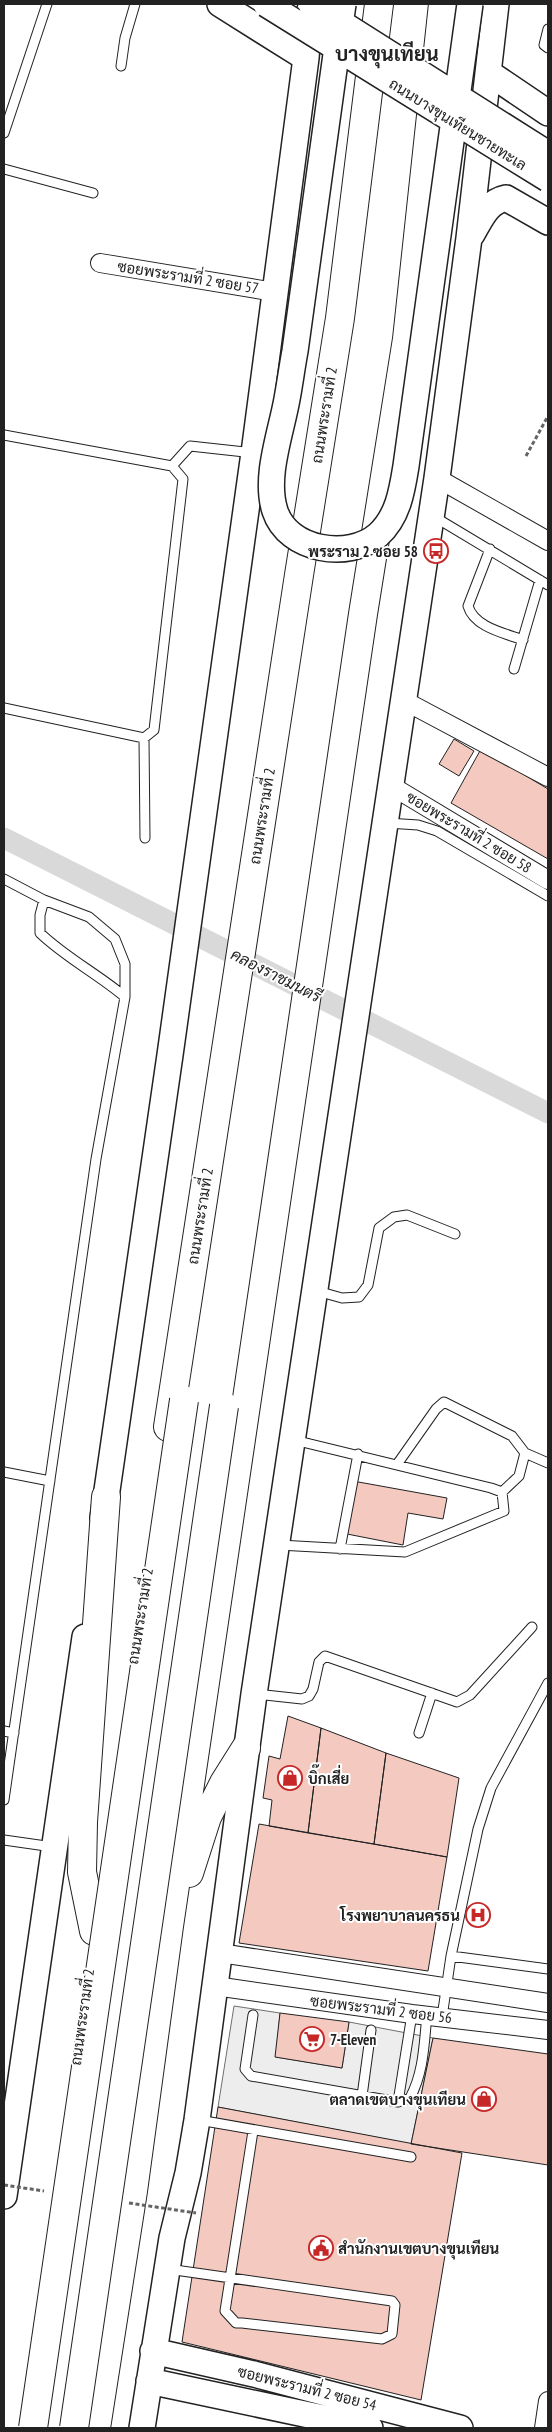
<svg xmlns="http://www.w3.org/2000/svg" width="552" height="2432" font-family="'PT Sans Narrow',Sarabun,sans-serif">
<rect width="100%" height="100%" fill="#fff"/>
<!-- parking -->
<path fill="#ededed" stroke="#6f6f6f" d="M 234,2006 L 280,2013 L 276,2057 L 342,2068 L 349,2022 L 433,2038 L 411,2144 L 218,2107 Z"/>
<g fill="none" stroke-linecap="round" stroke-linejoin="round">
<!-- canal -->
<path stroke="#d9d9d9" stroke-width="21" d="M 4,838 L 548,1113"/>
</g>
<!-- building -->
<path fill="#f3c9c0" stroke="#222" d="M 454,739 L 474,751 L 459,776 L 439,764 Z
M 481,749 L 548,789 L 548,859 L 451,803 Z
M 353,1481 L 447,1498 L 443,1519 L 408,1513 L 403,1545 L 347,1534 Z
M 288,1716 L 321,1728 L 308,1833 L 269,1826 L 272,1800 L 263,1798 L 269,1756 L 280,1759 Z
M 321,1728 L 386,1753 L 374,1844 L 308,1833 Z
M 386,1753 L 459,1778 L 447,1857 L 374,1844 Z
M 259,1824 L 447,1857 L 428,1971 L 239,1943 Z
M 280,2013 L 349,2022 L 342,2068 L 275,2057 Z
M 433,2038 L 548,2054 L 548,2165 L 411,2144 Z
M 218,2107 L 462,2153 L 421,2400 L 182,2342 Z"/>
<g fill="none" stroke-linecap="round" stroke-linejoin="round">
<defs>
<path id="lane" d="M 548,29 L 544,45 L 548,48
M 121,66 L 125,38 L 135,4
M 4,133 L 47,4
M 4,169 L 93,193
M 4,435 L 172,466 L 183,479 L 154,730 L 144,738 L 4,708
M 172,466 L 190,446 L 254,453
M 433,516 L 548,585
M 490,549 L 468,606 C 474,627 504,633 523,640
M 514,669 L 540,580
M 144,738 L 145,838
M 387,823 L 418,825 L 437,831 L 548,896
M 4,879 L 44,900 L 40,915 L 40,933 C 66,958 98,974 125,997
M 317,1291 L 342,1298 L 359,1297 L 368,1285 L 379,1228 L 394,1217 L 407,1215 L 455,1234
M 398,1463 L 436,1409 L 444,1402 L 512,1436 L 525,1453 L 548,1463
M 4,1472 L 50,1481
M 502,1492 L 519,1476 L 525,1453
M 279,1545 L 405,1552 L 504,1511 L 502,1492 L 491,1488 L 294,1440
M 340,1549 L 358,1454
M 256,1694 L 302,1699 L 309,1696 L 313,1689 L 319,1662 L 325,1656 L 457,1702 L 470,1695 L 532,1627
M 4,1731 L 14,1733
M 419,1733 L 432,1693
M 4,1800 L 96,1159 L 125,997 L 125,964 L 115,939 L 89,917 L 44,900
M 4,1840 L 53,1847
M 451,1956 L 548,1969
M 253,2015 L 245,2069 L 251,2076 L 398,2102 L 410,2098 C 424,2072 424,2043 427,2015
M 442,2017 L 451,1956 L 478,1829 L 491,1788 L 548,1683
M 362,2096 L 371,2030
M 398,2102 L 412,2014
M 199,2120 L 411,2157
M 168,2269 L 392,2301 L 395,2305 L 392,2334 L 382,2339 L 242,2323 L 236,2323 L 225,2311 L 253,2131"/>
<path id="street" d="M 100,263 L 275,292
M 437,478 L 548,541
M 403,700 L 548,777
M 390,785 L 548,880
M 220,1953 L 548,2003
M 215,1986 L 412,2014 L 548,2030
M 544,2428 L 548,2401"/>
<path id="secondary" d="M 220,4 L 306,58
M 489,73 L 548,113
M 472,234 C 481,219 487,202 506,198 L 548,222
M 103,1518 L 170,1055 L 254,453 L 306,58 L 310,10
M 4,2196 L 85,1637
M 153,2351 L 254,2374 L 460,2428
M 149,2381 L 370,2428
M 142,2428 L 172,2238 L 188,2173 L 197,2120 L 254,1694 L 437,478 L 469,238 L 496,4"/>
<path id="highway" d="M 168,1427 L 299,575 L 340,318 L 379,4
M 189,1873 L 207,1817 L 224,1783 L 246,1748
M 94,1931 L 82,1872 L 83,1822 L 106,1497
M 96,2428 L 133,2191 L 169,1926 L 363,614 L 407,339 L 443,4"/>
</defs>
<!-- lane casing -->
<use href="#lane" stroke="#222" stroke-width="11"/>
<!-- street casing -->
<use href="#street" stroke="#222" stroke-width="20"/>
<!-- secondary casing -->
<use href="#secondary" stroke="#222" stroke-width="28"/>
<!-- highway casing -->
<use href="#highway" stroke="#222" stroke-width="30"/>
<!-- path -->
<path stroke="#646464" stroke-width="3" stroke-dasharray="4 2.5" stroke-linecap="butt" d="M 526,456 L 548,416"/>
<!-- lane -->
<use href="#lane" stroke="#fff" stroke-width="9"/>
<!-- street -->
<use href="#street" stroke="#fff" stroke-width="18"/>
<!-- secondary -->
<use href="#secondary" stroke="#fff" stroke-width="25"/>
<!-- highway -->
<use href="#highway" stroke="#fff" stroke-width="28"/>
<defs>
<path id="secondary-bridge" d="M 266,4 L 548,179
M 311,4 L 548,154
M 343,4 L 295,351 C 292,367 290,383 287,399 C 281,433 264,477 275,511 C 288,551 349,560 378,535 C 398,517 402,491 406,466 L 470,4"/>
<path id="highway-bridge" d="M 33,2428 L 184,1400
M 74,2428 L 224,1406"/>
</defs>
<!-- secondary-bridge casing -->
<use href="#secondary-bridge" stroke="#222" stroke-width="28" stroke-linecap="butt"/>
<!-- highway-bridge casing -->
<use href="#highway-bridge" stroke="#222" stroke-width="30" stroke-linecap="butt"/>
<!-- path-bridge -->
<path stroke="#646464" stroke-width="3" stroke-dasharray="4 2.5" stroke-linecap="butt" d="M 4,2185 L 44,2191
M 129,2203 L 196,2213"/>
<!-- secondary-bridge -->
<use href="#secondary-bridge" stroke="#fff" stroke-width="25"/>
<!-- highway-bridge -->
<use href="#highway-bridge" stroke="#fff" stroke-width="28"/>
</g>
<!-- icons -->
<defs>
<symbol id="bus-ring" viewBox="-11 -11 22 22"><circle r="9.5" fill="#fff" stroke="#c62828" stroke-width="1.5"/><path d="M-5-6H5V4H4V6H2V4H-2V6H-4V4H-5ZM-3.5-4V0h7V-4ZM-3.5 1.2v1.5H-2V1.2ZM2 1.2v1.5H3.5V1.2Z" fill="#c62828"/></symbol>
<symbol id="shop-ring" viewBox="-11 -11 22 22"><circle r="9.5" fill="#fff" stroke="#c62828" stroke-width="1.5"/><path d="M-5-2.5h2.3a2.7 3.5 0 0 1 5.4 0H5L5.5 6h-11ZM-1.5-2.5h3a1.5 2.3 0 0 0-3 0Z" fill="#c62828"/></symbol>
<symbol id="hospital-ring" viewBox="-11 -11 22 22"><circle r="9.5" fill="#fff" stroke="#c62828" stroke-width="1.5"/><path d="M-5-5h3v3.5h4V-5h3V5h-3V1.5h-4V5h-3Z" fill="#c62828"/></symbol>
<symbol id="supermarket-ring" viewBox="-11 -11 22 22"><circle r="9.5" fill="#fff" stroke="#c62828" stroke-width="1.5"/><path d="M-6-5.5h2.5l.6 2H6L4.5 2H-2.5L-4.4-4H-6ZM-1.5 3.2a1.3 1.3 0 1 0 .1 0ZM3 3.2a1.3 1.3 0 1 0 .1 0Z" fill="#c62828"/></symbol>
<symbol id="civic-ring" viewBox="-11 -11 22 22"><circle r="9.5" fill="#fff" stroke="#c62828" stroke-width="1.5"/><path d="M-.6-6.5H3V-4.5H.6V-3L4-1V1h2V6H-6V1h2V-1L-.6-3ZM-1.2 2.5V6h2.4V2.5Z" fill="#c62828"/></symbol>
</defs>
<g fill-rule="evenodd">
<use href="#bus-ring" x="422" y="537" width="28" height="28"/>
<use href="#shop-ring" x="276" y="1764" width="28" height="28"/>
<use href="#hospital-ring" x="464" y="1901" width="28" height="28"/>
<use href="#supermarket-ring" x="298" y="2025" width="28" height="28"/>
<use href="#shop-ring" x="470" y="2085" width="28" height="28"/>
<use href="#civic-ring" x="307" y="2234" width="28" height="28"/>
</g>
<g text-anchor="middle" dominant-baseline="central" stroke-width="4" stroke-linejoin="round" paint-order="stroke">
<!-- street labels -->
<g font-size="15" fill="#222" stroke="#fff">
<text transform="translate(458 124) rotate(32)">ถนนบางขุนเทียนชายทะเล</text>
<text transform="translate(188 277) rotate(9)">ซอยพระรามที่ 2 ซอย 57</text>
<text transform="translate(324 415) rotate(-81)">ถนนพระรามที่ 2</text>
<text transform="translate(262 816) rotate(-81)">ถนนพระรามที่ 2</text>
<text transform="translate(469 832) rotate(31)">ซอยพระรามที่ 2 ซอย 58</text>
<text transform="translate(200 1216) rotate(-81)">ถนนพระรามที่ 2</text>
<text transform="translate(140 1616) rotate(-81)">ถนนพระรามที่ 2</text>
<text transform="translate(381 2009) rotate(7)">ซอยพระรามที่ 2 ซอย 56</text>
<text transform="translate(82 2017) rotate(-82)">ถนนพระรามที่ 2</text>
<text transform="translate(307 2388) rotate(14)">ซอยพระรามที่ 2 ซอย 54</text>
</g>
<!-- poi labels -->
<g font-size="15" font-weight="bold" fill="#222" stroke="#fff" text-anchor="end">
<text x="418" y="551">พระราม 2 ซอย 58</text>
<text x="308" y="1778" text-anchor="start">บิ๊กเสี่ย</text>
<text x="460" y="1915">โรงพยาบาลนครธน</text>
<text x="330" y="2039" text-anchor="start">7-Eleven</text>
<text x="466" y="2099">ตลาดเขตบางขุนเทียน</text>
<text x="338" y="2248" text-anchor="start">สำนักงานเขตบางขุนเทียน</text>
</g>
<!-- water labels -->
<g font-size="16" font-style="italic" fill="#222" stroke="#fff">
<text transform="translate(276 975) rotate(27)">คลองราชมนตรี</text>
</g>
<!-- district labels -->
<g font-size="20" font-weight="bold" fill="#222" stroke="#fff">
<text x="387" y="54">บางขุนเทียน</text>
</g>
</g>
<!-- border -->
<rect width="552" height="2432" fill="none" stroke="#222222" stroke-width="10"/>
</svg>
